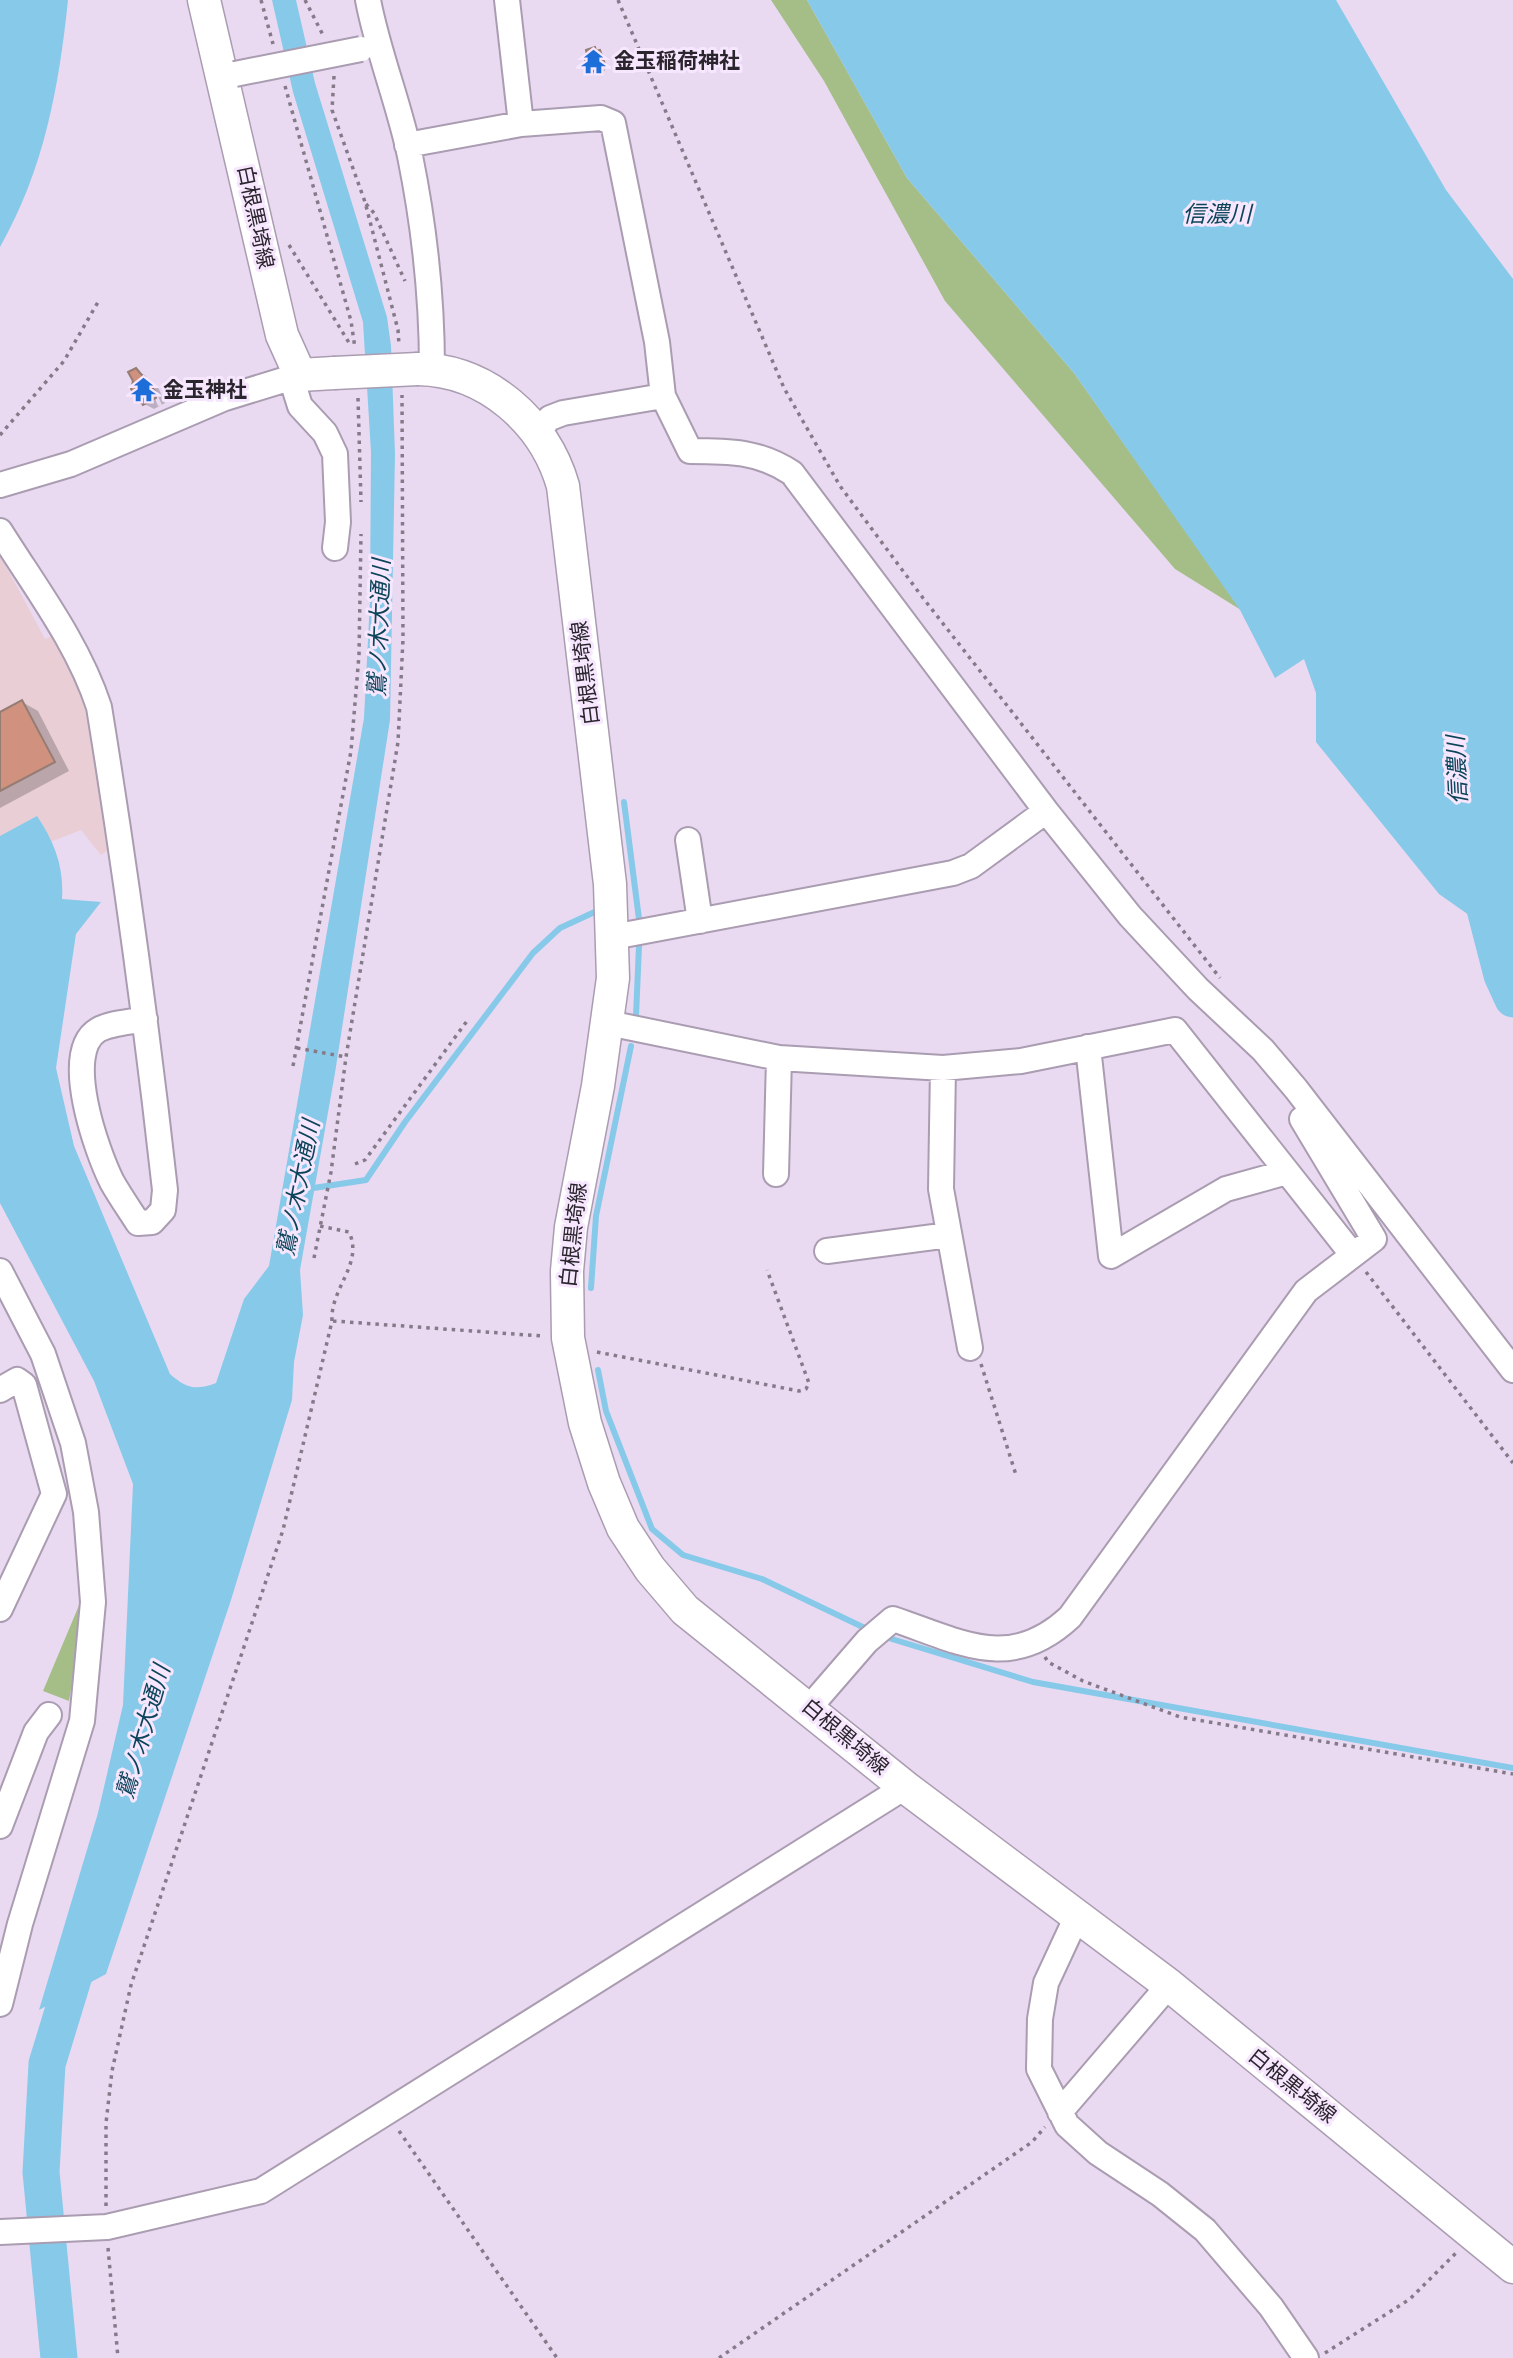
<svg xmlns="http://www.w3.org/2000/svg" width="1513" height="2358" font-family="'Sofia Sans Condensed','Noto Sans JP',sans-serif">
<rect width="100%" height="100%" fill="#e9daf1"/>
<!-- industrial -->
<path fill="#e9cfd5" d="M 0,555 L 45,639 L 53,636 L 82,694 L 114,846 L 101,855 L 81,830 L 53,841 L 0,871 Z"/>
<!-- green -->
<path fill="#a5be87" d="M 771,0 L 807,0 L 907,178 L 1074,373 L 1241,610 L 1175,569 L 945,301 L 824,81 Z
M 80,1603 L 85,1605 L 69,1701 L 43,1691 Z"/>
<!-- water -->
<path fill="#87c9e9" d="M 0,0 L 68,0 C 59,87 44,170 0,247 Z
M 272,0 L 296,0 L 315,83 L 387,317 L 391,346 L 395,454 L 390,720 L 335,1073 L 300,1270 L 303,1315 L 294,1362 L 292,1400 L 231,1600 L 106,1974 L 39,2010 L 98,1813 L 123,1705 L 133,1484 L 94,1381 L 0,1203 L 0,836 L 37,816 C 55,843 64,867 62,899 L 101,902 L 76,934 L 56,1068 L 74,1146 L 170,1374 C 186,1388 195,1391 216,1383 L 244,1299 L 269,1266 L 364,718 L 370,600 L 371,452 L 363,322 L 293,92 Z
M 807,0 L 1336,0 L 1446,190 L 1513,279 L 1513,946 L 1439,894 L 1316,742 L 1316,693 L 1304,659 L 1275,678 L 1240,610 L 1074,373 L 907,178 Z"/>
<!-- shadow -->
<path fill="#0003" d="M 595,49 L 600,52 L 605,71 L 595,74 L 591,72 Z
M 136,370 L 146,376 L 158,406 L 162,405 L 152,383 L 158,387 L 165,403 L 154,409 L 139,401 L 133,389 Z
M 22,702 L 38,711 L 69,771 L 0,808 L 0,714 Z"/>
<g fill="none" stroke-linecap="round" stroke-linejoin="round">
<!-- stream -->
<path stroke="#87c9e9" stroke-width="6" d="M 624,802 L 639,919
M 636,1016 L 639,946
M 307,1189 L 366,1180 L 405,1122 L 533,953 L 560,928 L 599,910
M 591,1288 L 596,1216 L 631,1046
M 598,1370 L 606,1411 L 652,1529 L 683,1555 L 762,1579 L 869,1630
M 882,1636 L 1033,1682 L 1513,1768"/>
<!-- river -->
<path stroke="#87c9e9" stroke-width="37" d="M 1478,882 L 1502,975 L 1513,999
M 59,2358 L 41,2172 L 47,2064 L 83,1946"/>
</g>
<!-- building -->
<path fill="#d0927e" stroke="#967d74" stroke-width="2" d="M 595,47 L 596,51 L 600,50 L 606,67 L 589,73 L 584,56 L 587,55 L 586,50 Z
M 136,368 L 156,392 L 156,398 L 143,405 L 131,389 L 133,381 L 128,372 Z
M 22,700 L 55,762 L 0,791 L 0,712 Z"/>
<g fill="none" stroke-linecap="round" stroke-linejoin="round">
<defs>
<path id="minor" d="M 368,0 C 378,53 399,103 410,156 C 424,225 432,298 432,369
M 507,0 L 521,124
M 407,145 L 521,124 L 601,118 L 613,123 L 657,342 L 663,396 L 690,451 C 729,451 759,451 792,473 L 1046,811 L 1130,916 L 1198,989 L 1263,1050 L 1296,1089 L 1513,1370
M 291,377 L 300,406 L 325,433 L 335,454 L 338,522 L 335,548
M 538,430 L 550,418 L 563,413 L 663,396
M 0,485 L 71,464 L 225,398 L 300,375
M 0,531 C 35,587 78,643 99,707 C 125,867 147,1028 165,1190 L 163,1210 L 152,1222 L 138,1223 C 129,1209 120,1196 112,1182 C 97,1152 61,1052 98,1030 C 110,1023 131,1022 145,1019
M 688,840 L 700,921
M 613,937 L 953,873 L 971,866 L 1046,811
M 608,1023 L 779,1058 L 943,1068 L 1021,1061 L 1175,1030 L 1352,1254
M 1088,1047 L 1111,1256 L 1226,1189 L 1287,1172
M 943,1068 L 941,1189 L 970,1348
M 776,1174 L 779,1058
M 827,1251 L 949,1235
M 0,1271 L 43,1354 L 73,1443 L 86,1512 L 93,1602 L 82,1721 L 20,1924 L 0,2004
M 0,1390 L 17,1380 L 24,1385 L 54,1494 L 0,1609
M 809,1708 L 867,1641 L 893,1619 C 961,1642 1010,1673 1070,1617 L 1306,1291 L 1374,1239 L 1302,1119
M 0,1826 L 36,1732 L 49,1715
M 1078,1914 L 1046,1983 L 1040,2019 L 1039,2069 L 1067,2125 L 1098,2153 L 1160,2194 L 1205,2230 L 1271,2307 L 1306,2358
M 1060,2112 L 1169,1985
M 0,2232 L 107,2227 L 261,2191 L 905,1787"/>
<path id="major" d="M 204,0 L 282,335 L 300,375 L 334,373
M 418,369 C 487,370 545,422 563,486 L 610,884 L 613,978 L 598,1086 L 571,1227 L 567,1271 L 568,1338 L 585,1423 L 604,1483 L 623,1528 L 650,1569 L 685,1610 L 905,1787 L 1169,1985 L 1513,2267"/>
</defs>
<!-- minor casing -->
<use href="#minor" stroke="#aa9cb1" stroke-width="28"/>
<!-- major casing -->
<use href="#major" stroke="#aa9cb1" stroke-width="35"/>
<!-- path -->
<path stroke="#847a89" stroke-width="3.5" stroke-dasharray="3.5 5" stroke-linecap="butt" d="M 261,0 L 273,44
M 305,0 L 323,35
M 618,0 L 784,388 L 840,486 L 923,598 L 1220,978
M 334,76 L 332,110 L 365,202 L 398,330 L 399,345
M 285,86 L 351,321 L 355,348
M 366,204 L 374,213 L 405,281
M 289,245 L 351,346
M 358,398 L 361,502
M 0,435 L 64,361 L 98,302
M 297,1048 L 346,1057
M 293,1066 L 351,751 L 359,655 L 361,534
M 355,1164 L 365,1160 L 467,1021
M 314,1258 L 331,1172 L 346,1057 L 398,742 L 403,639 L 402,395
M 1366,1272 L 1513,1463
M 333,1321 L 542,1336
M 597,1352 L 799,1391 L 806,1389 L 809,1383 L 767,1270
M 981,1364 L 1016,1475
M 1045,1657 L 1048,1662 L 1083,1681 L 1180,1717 L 1513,1774
M 399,2131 L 557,2358
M 106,2206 L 106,2123 L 112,2071 L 131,1985 L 283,1530 L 332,1321 C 330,1288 364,1264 349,1232 L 320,1226
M 108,2248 L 118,2358
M 1325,2353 L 1410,2299 L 1457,2252
M 719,2358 L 1032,2142 L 1045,2127"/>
<!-- minor -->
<use href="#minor" stroke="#fff" stroke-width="24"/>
<!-- major -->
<use href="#major" stroke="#fff" stroke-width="32"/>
<defs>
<path id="minor-bridge" d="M 235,74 L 361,49"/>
<path id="major-bridge" d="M 334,373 L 418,369"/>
</defs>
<!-- minor-bridge casing -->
<use href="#minor-bridge" stroke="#aa9cb1" stroke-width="28" stroke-linecap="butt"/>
<!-- major-bridge casing -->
<use href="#major-bridge" stroke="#aa9cb1" stroke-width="35" stroke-linecap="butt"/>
<!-- minor-bridge -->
<use href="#minor-bridge" stroke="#fff" stroke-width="24"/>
<!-- major-bridge -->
<use href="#major-bridge" stroke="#fff" stroke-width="32"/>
</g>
<!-- icons -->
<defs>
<symbol id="temple-bare" viewBox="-9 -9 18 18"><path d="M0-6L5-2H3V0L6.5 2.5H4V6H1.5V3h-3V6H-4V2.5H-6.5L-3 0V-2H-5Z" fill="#1d6ed9" stroke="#f7e7fe" stroke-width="2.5" paint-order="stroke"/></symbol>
</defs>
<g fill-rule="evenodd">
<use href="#temple-bare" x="576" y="44" width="35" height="35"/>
<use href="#temple-bare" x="126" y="372" width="35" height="35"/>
</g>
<g text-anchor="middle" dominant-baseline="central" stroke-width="6" stroke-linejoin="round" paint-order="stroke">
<!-- poi labels -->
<g font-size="21" font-weight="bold" fill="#2b252e" stroke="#f7e7fe" text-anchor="start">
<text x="614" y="61">金玉稲荷神社</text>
<text x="163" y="390">金玉神社</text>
</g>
<!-- street labels -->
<g font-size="21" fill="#2b252e" stroke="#f7e7fe">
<text transform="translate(255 217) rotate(78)">白根黒埼線</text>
<text transform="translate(586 673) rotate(-97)">白根黒埼線</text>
<text transform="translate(574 1235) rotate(-84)">白根黒埼線</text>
<text transform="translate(845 1737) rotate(40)">白根黒埼線</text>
<text transform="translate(1292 2086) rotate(39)">白根黒埼線</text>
</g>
<!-- water labels -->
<g font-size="23" font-style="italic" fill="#0c445a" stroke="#f7e7fe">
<text x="1217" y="215">信濃川</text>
<text transform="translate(380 628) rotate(-88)">鷲ノ木大通川</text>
<text transform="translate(1458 770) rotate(-93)">信濃川</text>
<text transform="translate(299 1188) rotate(-79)">鷲ノ木大通川</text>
<text transform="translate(144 1732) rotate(-74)">鷲ノ木大通川</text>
</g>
</g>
</svg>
